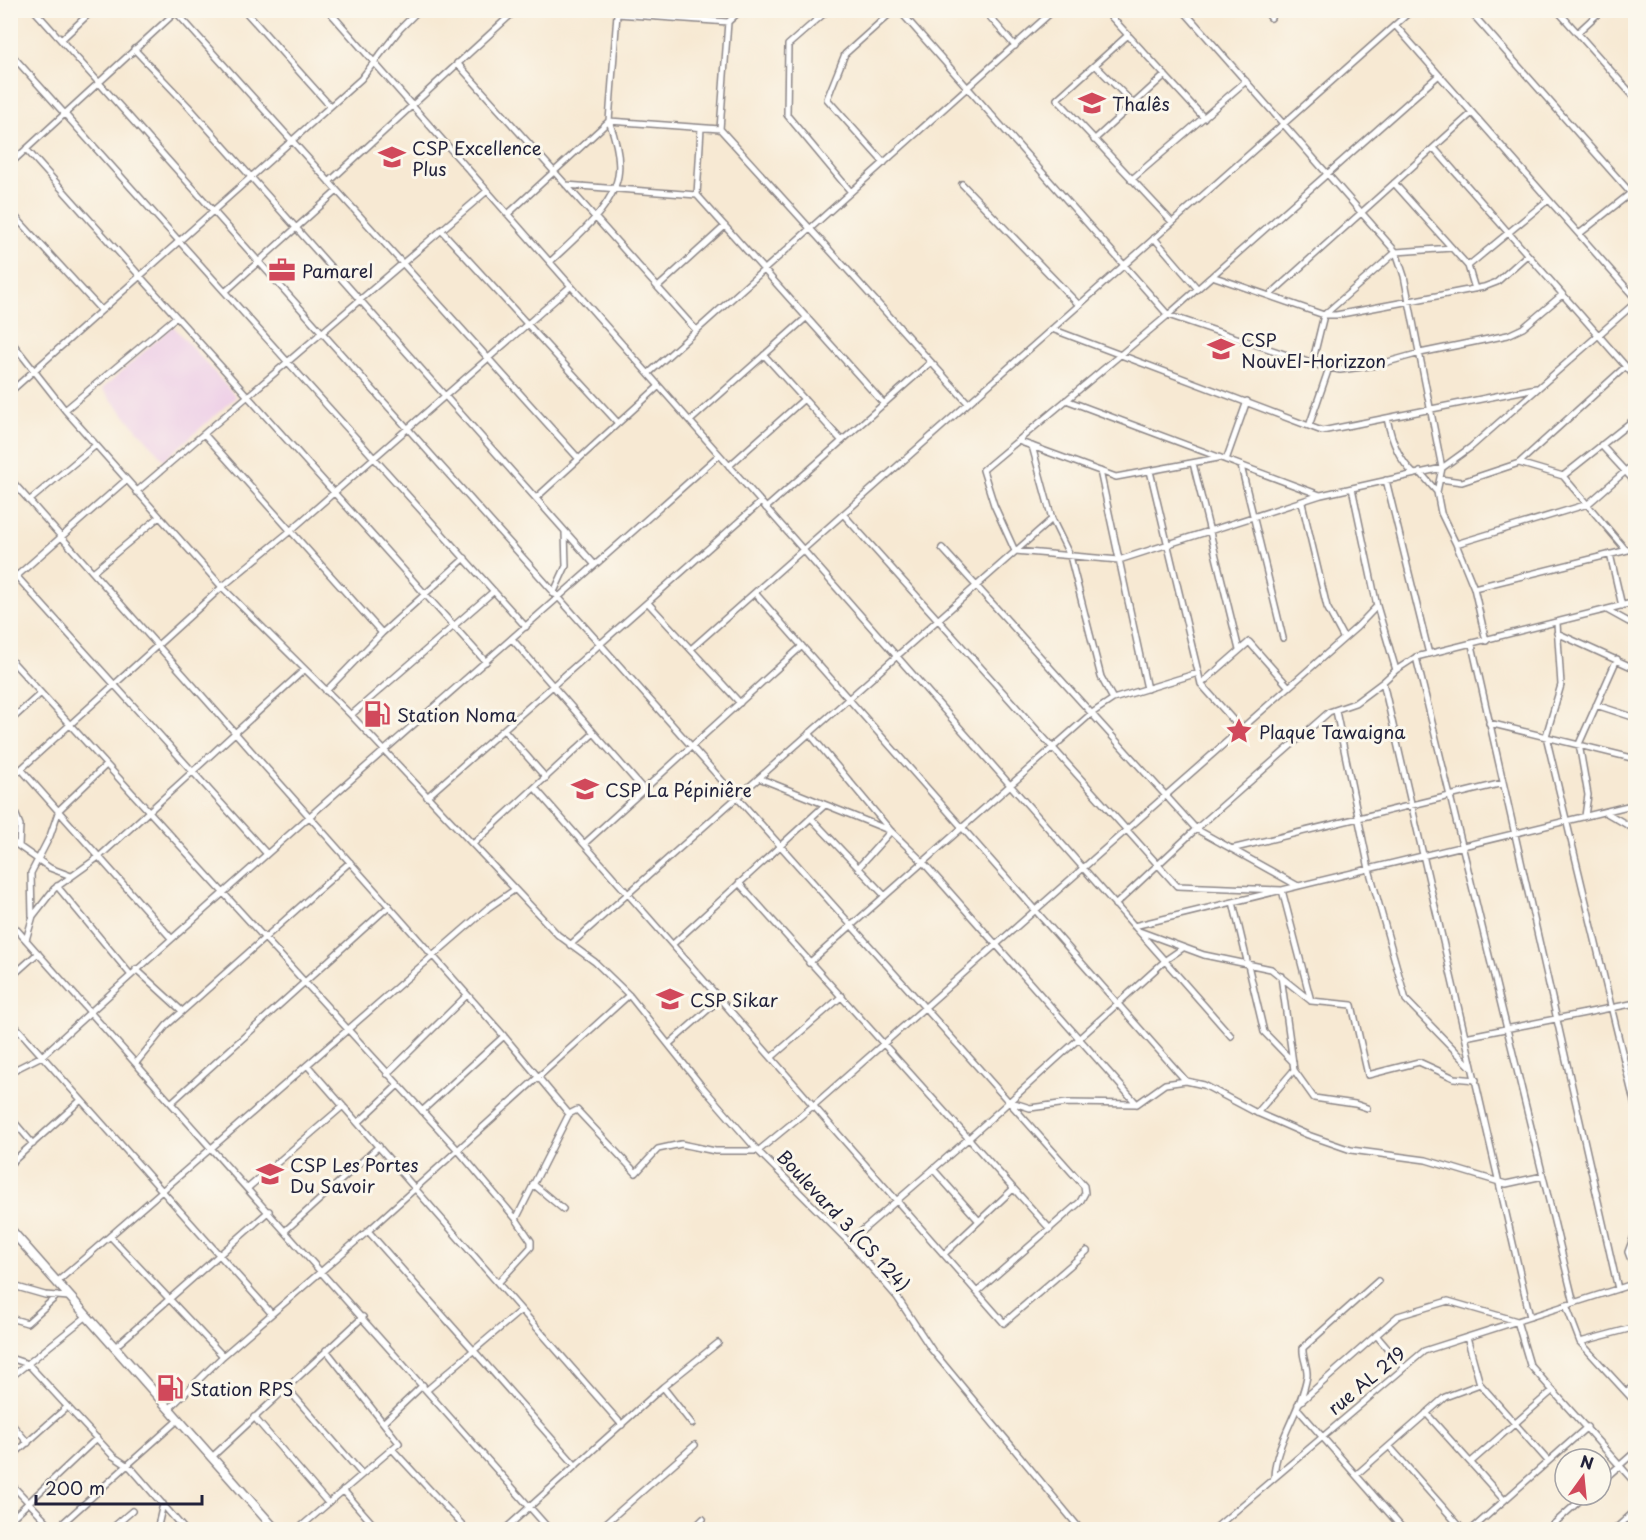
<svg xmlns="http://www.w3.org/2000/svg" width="1646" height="1540" font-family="'Playpen Sans',sans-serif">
<rect width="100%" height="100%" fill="#fbf7ec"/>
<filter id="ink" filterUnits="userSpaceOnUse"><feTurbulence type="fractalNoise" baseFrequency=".0167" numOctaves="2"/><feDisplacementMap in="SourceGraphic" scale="12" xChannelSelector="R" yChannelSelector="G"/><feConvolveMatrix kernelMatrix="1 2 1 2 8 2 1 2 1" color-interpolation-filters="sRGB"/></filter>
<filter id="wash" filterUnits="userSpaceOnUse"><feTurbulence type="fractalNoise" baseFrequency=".008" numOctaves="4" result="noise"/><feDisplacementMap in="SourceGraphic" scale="24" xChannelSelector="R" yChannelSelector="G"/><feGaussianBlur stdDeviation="1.35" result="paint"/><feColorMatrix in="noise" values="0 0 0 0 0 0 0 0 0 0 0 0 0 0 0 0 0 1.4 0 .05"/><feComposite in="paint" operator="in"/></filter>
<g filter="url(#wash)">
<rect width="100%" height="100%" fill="#f7e9d3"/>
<!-- built -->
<path fill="#eed0e7" d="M 173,326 L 236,397 L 164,460 L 102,389 Z"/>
</g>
<g filter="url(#ink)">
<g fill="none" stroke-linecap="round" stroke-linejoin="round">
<defs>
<path id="street" d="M 34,10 L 1084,1186 L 1085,1193 L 1080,1202 L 977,1292
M 244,10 L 330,106
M 328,10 L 1231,1036
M 828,10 L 788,45 L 787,115 L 851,192
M 899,10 L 1168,315 L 1317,365 L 1340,370 L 1377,365 L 1420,353 L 1508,335 L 1523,328 L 1562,295
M 984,10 L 1015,46
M 1105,10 L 1204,118
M 1183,10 L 1396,252 L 1404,276 L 1442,468 L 1437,492 L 1420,472
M 1265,10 L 1271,18
M 1469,10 L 1636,199
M 1557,10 L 1636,99
M 1633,10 L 1636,14
M 176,12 L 579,459
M 728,22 L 741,10
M 1395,25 L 1636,299
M 1577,33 L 1602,10
M 1128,35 L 1057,99 L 1172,222
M 61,40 L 93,10
M 134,49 L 188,106 L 595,565
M 10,53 L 526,627
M 457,63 L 696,330
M 1095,65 L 1134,104
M 1439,75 L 1168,315 L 983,470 L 994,505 L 1015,551 L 1119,560 L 1321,495 L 1442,468 L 1471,447 L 1636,302
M 720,129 L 728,22 L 617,14 L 609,121 L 720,129 L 968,403
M 1094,140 L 1165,75
M 1434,148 L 1636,378
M 26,149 L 486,662
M 884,163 L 827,99 L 845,54 L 894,10
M 10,164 L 177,11
M 1131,180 L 1246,81
M 329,182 L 516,10
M 1394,183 L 1468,266 L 1475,289
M 962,184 L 1079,305
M 566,185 L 697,195 L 884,404
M 697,195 L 701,128
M 10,211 L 101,310
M 508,214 L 609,121 C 615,137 621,159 618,176 C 612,209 573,240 550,262
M 441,230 L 618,423
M 1579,234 L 1636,189
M 1154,238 L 1197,288
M 1468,266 L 1548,200
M 1212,276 L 1324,315 L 1336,315 L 1484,287 L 1497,282 L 1527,255
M 658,287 L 725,226
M 225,292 L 337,191
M 1271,294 L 1472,113
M 1052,329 L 1322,431 L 1536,388
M 10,340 L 65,410 L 222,587 L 351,715 L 558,935 L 595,962 L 629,995 L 700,1084 L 758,1151 L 849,1242 L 897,1297 L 932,1350 L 1081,1530
M 764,355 L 842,441
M 1312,364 L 1324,315 L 1396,252 L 1452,248
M 649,373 L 1054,10
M 10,392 L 361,79 L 400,29 L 419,10
M 1066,400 L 1320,495
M 65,410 L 176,317
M 1387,418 C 1391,439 1398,459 1414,474
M 690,421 L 807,317
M 1309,426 L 1329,368
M 204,434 L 382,633
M 1018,441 L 1116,477 L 1218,458
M 1601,445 L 1636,483
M 1032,446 L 1052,519 L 1070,556 L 1101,677 L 1113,699
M 1226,460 L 1247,401
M 1193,463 L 1239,650
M 1519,463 L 1625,367
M 729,466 L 804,399
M 1241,466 L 1283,638
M 1100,471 L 1147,689
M 1150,471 L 1201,684 L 1241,729
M 1563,476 L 1636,418
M 10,479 L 504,1036 L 569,1114
M 1440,479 L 1462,482 L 1519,463 L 1563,476 L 1626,550
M 1386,480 L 1429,654
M 1352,488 L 1377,606 L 1396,670 L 1416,657 L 1636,602
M 136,492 L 487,191
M 1437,492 L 1441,513 L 1456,544 L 1588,504 L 1636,462
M 536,498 L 659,386
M 29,501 L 96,445
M 1302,503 L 1327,607 L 1343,637
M 766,508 L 931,362
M 843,514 L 1177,886 L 1282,890 L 1311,1001
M 1456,544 L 1474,588 L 1486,641
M 942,548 L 1196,829 L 1298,886
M 1610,554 L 1622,606
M 10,569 L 267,854
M 93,572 L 159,517
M 10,582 L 126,480
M 1474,588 L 1636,548
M 755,593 L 1186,1081
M 553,594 L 566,566 L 565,532
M 648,603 L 740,703
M 1607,610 L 1636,626
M 1557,623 L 1561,685 L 1546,736 L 1636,1110
M 1557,633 L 1636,669
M 512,639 L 644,790
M 1472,645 L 1618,1289
M 691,649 L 1412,10
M 1416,657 L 1574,1303
M 10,659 L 457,1149 L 516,1219 L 531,1241 L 531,1247 L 498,1283
M 1396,670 L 1383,682 L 1530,1317
M 1201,684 L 1249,642 L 1289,687
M 326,691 L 382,633 L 465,558
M 1596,705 L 1636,718
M 1336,711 L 1369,869 L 1406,1000 L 1471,1067
M 351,715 L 494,591
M 10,721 L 41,693
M 1489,723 L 1636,759
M 504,730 L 546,778
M 809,733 L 891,831 L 923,862 L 1137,1104
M 21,769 L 171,938
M 759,778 L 891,831 L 858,868
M 10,779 L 222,587 L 289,532 L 571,286
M 535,788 L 1004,1323 L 1087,1251
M 427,797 L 761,502
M 10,800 L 20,825 L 19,846
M 1605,812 L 1636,830
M 1585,816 L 1588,795 L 1579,744 L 1617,659
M 811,818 L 885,896
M 10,840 L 50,868 L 71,876
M 473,844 L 594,733
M 584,844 L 802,646
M 1231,849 L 1503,783
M 739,883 L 1050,1229
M 57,886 L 130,974
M 1233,902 L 1264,1032 L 1293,1062
M 1115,905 L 1196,829 L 1329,712 L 1355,703 L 1383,682
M 32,916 L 31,873 L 50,836 L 59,810 L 106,765
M 10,922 L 550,1530
M 1134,926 L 1636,804
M 1139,931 L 1204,955 L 1271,969 L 1311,1001 L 1352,1005 L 1368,1075 L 1419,1062 L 1454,1078 L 1476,1080
M 26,940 L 33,916 L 54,889 L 100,856 L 304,670
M 673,944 L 825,805
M 570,945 L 1052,519
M 809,963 L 1092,713 L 1113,699 L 1198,673
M 136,969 L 182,1011
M 1281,976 L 1294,1070 L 1314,1098 L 1355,1104 L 1367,1108
M 10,978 L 38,953
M 10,1020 L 271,1313
M 1465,1037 L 1636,1003
M 669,1044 L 720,999
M 772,1057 L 842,996
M 136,1063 L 167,1025 L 350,862
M 307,1065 L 622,1425
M 10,1072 L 42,1056 C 265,852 494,656 719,455
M 387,1074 L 467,995
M 172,1102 L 389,906
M 1011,1102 L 1030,1108 L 1067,1103 L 1137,1104 L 1165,1084 L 1186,1081 L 1204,1085 L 1253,1111 L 1308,1135 L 1351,1150 L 1426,1160 L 1506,1184 L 1543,1176
M 422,1111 L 504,1036
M 1257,1113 L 1294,1070
M 10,1117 L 33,1144
M 358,1123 L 398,1085
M 10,1164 L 81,1100
M 933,1169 L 979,1221
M 533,1184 L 563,1209
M 248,1188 L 343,1106
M 516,1219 L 569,1114 L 577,1110 L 636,1173 L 658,1149 L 681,1144 L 715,1151 L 758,1151 L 814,1105 L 1357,627 L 1377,606
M 286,1230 L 379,1146
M 368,1231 L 576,1466
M 1636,1231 L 1628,1252 L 1636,1273
M 110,1236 L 223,1356
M 849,1242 L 968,1139 L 1167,959 L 1183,948
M 944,1254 L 1012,1190
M 57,1282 L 488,908 L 514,890
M 10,1285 L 45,1295 L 69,1297
M 1566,1305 L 1580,1342 L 1636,1403
M 10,1318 L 27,1323 L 57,1296
M 1376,1335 L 1404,1368
M 1467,1337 L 1480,1384 L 1548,1461
M 1580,1342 L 1636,1327
M 115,1347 L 269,1211
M 10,1358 L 28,1364 L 113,1456 L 131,1468 L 185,1530
M 10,1378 L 87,1316
M 663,1387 L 692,1424
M 287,1388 L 362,1474
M 427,1390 L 521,1310
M 1626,1392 L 1636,1384
M 1298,1404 L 1398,1316 L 1448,1301 L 1517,1321 L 1530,1365 L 1636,1484
M 1297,1408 L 1404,1530
M 169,1409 L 223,1356 L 368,1231 L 629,995
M 1426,1413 L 1504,1500
M 254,1417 L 328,1503
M 10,1422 L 28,1443
M 384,1422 L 423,1385
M 1389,1446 L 1463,1530
M 392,1449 L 467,1530
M 212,1457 L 363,1317
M 10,1458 L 67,1407
M 1471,1462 L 1552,1391
M 1356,1475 L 1445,1397 L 1480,1384
M 1274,1478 C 1275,1441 1301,1412 1307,1376 C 1308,1366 1302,1358 1303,1348 L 1378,1281
M 1601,1482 L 1636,1451
M 10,1483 L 55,1530 L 178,1420
M 343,1490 L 378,1530
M 10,1520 L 97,1438
M 110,1530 L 132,1511
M 157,1530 L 163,1504
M 297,1530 L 399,1443 L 326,1350
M 504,1530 L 663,1387 L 718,1343
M 598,1530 L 695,1445
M 692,1530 L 703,1519
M 1213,1530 L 1424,1351 L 1636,1283
M 1471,1530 L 1587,1427
M 1547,1530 L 1586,1495
M 1614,1530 L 1636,1510"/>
<path id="primary" d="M 10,1229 L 276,1530"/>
</defs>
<!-- street casing -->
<use href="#street" stroke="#8c8687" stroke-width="8"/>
<!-- primary casing -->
<use href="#primary" stroke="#8c8687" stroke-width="11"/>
<!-- street -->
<use href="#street" stroke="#fff" stroke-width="5"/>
<!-- primary -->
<use href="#primary" stroke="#fff" stroke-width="8"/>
</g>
</g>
<!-- icons -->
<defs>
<symbol id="school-bare" viewBox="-9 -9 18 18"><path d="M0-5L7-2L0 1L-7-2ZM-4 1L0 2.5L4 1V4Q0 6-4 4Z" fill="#d1495b" stroke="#fbf7ec" stroke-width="2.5" paint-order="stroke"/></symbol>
<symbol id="office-bare" viewBox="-9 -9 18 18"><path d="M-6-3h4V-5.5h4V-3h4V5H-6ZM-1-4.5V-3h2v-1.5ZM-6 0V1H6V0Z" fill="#d1495b" stroke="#fbf7ec" stroke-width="2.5" paint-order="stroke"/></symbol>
<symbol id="fuel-bare" viewBox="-9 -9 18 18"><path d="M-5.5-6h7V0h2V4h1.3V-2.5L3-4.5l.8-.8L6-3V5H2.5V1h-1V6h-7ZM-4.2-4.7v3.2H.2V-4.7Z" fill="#d1495b" stroke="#fbf7ec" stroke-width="2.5" paint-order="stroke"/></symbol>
<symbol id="sight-bare" viewBox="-9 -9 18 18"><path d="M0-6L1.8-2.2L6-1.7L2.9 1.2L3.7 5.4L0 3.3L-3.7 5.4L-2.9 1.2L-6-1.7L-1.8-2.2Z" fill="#d1495b" stroke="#fbf7ec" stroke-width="2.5" paint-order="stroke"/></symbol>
</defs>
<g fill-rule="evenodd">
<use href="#school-bare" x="1073" y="84" width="38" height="38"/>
<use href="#school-bare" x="373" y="138" width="38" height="38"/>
<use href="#office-bare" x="263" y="251" width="38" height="38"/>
<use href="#school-bare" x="1202" y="330" width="38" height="38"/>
<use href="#fuel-bare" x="358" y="695" width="38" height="38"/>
<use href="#sight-bare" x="1220" y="712" width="38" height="38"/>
<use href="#school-bare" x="566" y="770" width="38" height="38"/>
<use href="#school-bare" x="651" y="980" width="38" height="38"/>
<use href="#school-bare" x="251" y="1155" width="38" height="38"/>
<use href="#fuel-bare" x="151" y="1369" width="38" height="38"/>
</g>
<g text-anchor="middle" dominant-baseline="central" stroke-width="6" stroke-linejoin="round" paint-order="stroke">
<!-- poi labels -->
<g font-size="18" fill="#22223b" stroke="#fbf7ec" text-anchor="start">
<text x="1112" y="103">Thalês</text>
<text x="412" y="147">CSP Excellence<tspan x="412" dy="21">Plus</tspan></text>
<text x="302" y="270">Pamarel</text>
<text x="1241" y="339">CSP<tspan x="1241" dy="21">NouvEl-Horizzon</tspan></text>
<text x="397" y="714">Station Noma</text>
<text x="1259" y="731">Plaque Tawaigna</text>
<text x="605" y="789">CSP La Pépiniêre</text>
<text x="690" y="999">CSP Sikar</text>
<text x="290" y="1164">CSP Les Portes<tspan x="290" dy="21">Du Savoir</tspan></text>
<text x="190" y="1388">Station RPS</text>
</g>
<!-- street labels -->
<g font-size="18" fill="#22223b" stroke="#fbf7ec">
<text transform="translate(844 1220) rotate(47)">Boulevard 3 (CS 124)</text>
<text transform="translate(1366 1380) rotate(-40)">rue AL 219</text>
</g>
</g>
<!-- margin -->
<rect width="1646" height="1540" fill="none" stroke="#fbf7ec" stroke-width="36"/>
<!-- north arrow -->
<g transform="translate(1583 1477) rotate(15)"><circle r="28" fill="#fbf7ec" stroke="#a4a2a5" stroke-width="1.5"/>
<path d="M0-4.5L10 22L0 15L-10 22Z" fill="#d1495b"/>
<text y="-9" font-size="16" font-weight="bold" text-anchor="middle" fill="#22223b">N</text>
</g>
<!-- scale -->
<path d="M36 1495v9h166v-9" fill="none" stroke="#22223b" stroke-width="3"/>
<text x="45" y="1495" font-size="18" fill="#22223b" stroke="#fbf7ec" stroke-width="4.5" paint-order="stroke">200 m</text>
</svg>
